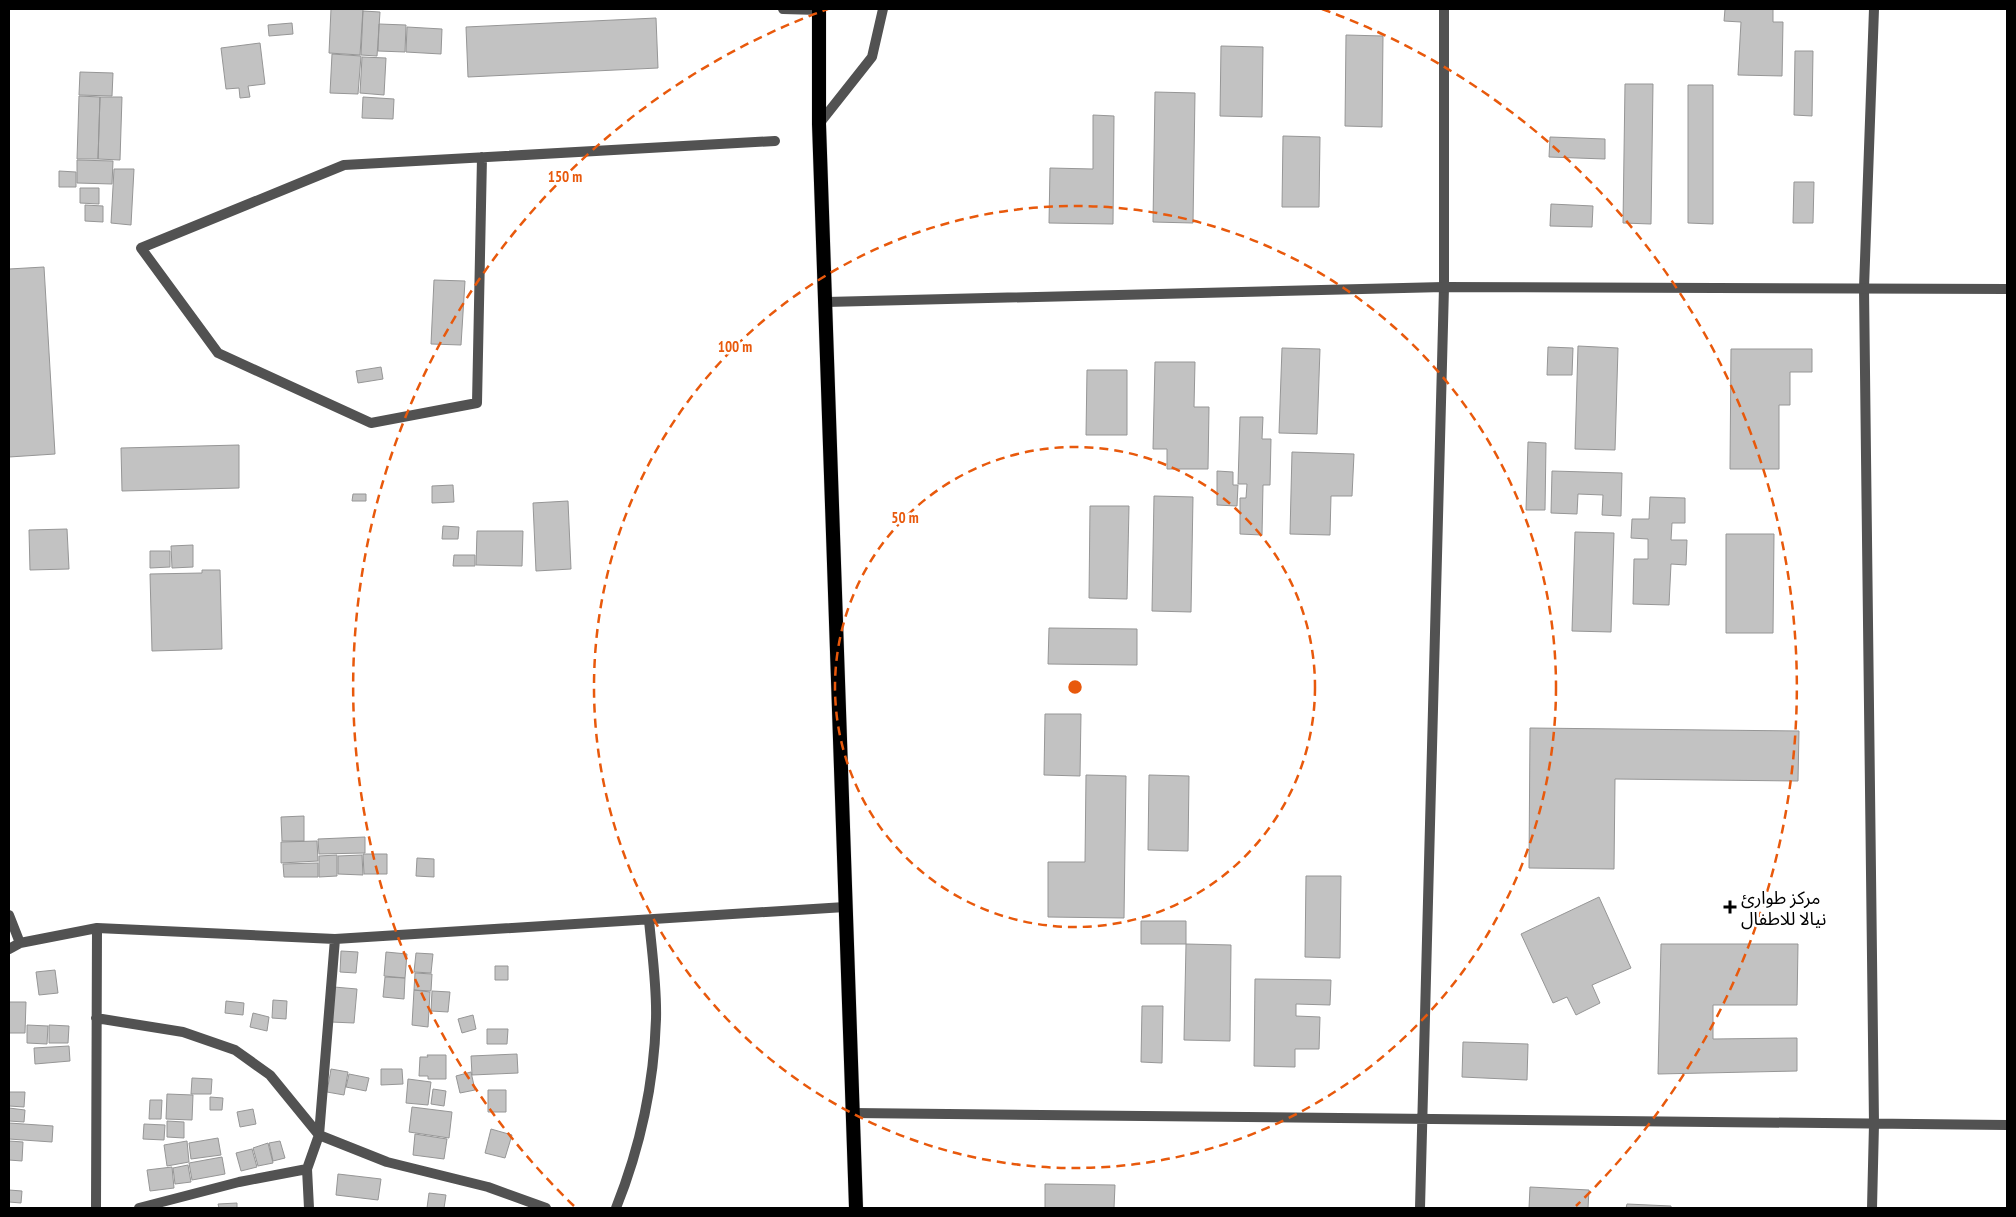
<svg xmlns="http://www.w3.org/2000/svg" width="2016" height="1217" font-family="'PT Sans Narrow','Noto Sans Arabic',sans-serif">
<rect width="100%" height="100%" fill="#fff"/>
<!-- building -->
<path fill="#c2c2c2" stroke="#969696" d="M 331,9 L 363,9 L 360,55 L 329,53 Z
M 1725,9 L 1773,9 L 1773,22 L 1783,22 L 1782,76 L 1738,75 L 1741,22 L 1724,21 Z
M 363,11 L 380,12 L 377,56 L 361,55 Z
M 656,18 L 658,68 L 468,77 L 466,27 Z
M 292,23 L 293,34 L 269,36 L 268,25 Z
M 379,24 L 406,25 L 405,52 L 378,51 Z
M 407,27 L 442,29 L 441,54 L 406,52 Z
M 1346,35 L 1383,36 L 1382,127 L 1345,126 Z
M 260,43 L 265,84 L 248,86 L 250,97 L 240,98 L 239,88 L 226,89 L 221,48 Z
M 1221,46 L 1263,47 L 1262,117 L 1220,116 Z
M 1795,51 L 1813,51 L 1812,116 L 1794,115 Z
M 332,54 L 361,56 L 358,94 L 330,93 Z
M 362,57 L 386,58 L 384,95 L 360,93 Z
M 80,72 L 113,73 L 112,96 L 79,95 Z
M 1625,84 L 1653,84 L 1651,224 L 1623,223 Z
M 1688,85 L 1713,85 L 1713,224 L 1688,223 Z
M 1155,92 L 1195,93 L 1193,223 L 1153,222 Z
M 79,96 L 100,97 L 98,159 L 77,159 Z
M 100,97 L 122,97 L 120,160 L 98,159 Z
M 363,97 L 394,99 L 393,119 L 362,118 Z
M 1093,115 L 1114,116 L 1113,224 L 1049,223 L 1050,168 L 1093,169 Z
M 1283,136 L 1320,137 L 1319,207 L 1282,207 Z
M 1550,137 L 1605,139 L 1605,159 L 1549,157 Z
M 77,160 L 113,161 L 112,184 L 77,183 Z
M 114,169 L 134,169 L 131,225 L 111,223 Z
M 59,171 L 76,172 L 76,187 L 59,187 Z
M 1794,182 L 1814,182 L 1813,223 L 1793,223 Z
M 80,188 L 99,188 L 99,204 L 80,203 Z
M 1551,204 L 1593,206 L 1592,227 L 1550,226 Z
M 85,205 L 103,206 L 103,222 L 85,221 Z
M 44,267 L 55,454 L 9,457 L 9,269 Z
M 434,280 L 465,281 L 461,345 L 431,344 Z
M 1578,346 L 1618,348 L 1615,450 L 1575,449 Z
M 1548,347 L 1573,348 L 1572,375 L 1547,375 Z
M 1282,348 L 1320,349 L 1317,434 L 1279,433 Z
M 1731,349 L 1812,349 L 1812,372 L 1790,372 L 1790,405 L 1779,405 L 1779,469 L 1730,469 Z
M 1155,362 L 1195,362 L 1194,407 L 1209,407 L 1208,469 L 1167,469 L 1167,449 L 1153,449 Z
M 381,367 L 383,379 L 358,383 L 356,371 Z
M 1087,370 L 1127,370 L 1127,435 L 1086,435 Z
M 1240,417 L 1263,417 L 1262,439 L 1271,439 L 1270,485 L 1263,485 L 1262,535 L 1240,534 L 1240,498 L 1246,498 L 1247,484 L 1238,484 Z
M 1528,442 L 1546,443 L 1545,510 L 1526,510 Z
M 239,445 L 239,488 L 122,491 L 121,448 Z
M 1292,452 L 1354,454 L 1352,496 L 1331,496 L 1330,535 L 1290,534 Z
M 1217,471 L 1233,472 L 1233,485 L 1238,485 L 1237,506 L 1217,505 Z
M 1552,471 L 1622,473 L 1621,516 L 1602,515 L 1603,495 L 1578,494 L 1577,514 L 1551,513 Z
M 453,485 L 454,502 L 432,503 L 432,486 Z
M 353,494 L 366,494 L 366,501 L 352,501 Z
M 1154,496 L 1193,497 L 1191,612 L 1152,611 Z
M 1650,497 L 1685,498 L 1685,523 L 1672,523 L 1671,540 L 1687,540 L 1686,565 L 1671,564 L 1669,605 L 1633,604 L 1634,559 L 1648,559 L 1648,539 L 1631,538 L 1632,519 L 1649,519 Z
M 568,501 L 571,569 L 536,571 L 533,503 Z
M 1090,506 L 1129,506 L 1127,599 L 1089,598 Z
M 443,526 L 459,527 L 458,539 L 442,539 Z
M 67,529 L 69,569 L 30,570 L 29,530 Z
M 477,531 L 523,531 L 522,566 L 476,565 Z
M 1575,532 L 1614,533 L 1611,632 L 1572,631 Z
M 1726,534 L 1774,534 L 1773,633 L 1726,633 Z
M 193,545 L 193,567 L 172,568 L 171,546 Z
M 150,551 L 170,551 L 170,567 L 150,568 Z
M 454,555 L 475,555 L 475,566 L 453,566 Z
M 202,570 L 220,570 L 222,649 L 152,651 L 150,574 L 202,573 Z
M 1049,628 L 1137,629 L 1137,665 L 1048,664 Z
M 1045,714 L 1081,714 L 1080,776 L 1044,775 Z
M 1530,728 L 1799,731 L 1798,781 L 1615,779 L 1614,869 L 1529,868 Z
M 1086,775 L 1126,776 L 1124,918 L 1048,917 L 1048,862 L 1085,862 Z
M 1149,775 L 1189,776 L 1188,851 L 1148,850 Z
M 304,816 L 304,841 L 282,841 L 281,817 Z
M 365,837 L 365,853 L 319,854 L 318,839 Z
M 317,841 L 318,861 L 281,863 L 281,842 Z
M 363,854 L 387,854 L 387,874 L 364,874 Z
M 337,855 L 337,876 L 319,877 L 319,856 Z
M 362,855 L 363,875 L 338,874 L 338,856 Z
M 417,858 L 434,859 L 434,877 L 416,876 Z
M 318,863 L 318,877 L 284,877 L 283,864 Z
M 1306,876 L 1341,876 L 1340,958 L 1305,957 Z
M 1599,897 L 1631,968 L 1592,985 L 1600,1003 L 1576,1015 L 1567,997 L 1553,1003 L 1521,934 Z
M 1141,921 L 1186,921 L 1186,944 L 1141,944 Z
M 1186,944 L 1231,945 L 1230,1041 L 1184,1040 Z
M 1661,944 L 1798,944 L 1797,1005 L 1713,1005 L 1713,1039 L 1797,1038 L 1797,1071 L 1658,1074 Z
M 341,951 L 358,952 L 356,973 L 340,972 Z
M 386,952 L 407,954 L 405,978 L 384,976 Z
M 416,953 L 433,954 L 431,973 L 414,972 Z
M 495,966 L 508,966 L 508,980 L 495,980 Z
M 55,970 L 58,993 L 39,995 L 36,972 Z
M 415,973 L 432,974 L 431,991 L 414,990 Z
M 385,977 L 405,978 L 404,999 L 383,997 Z
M 1255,979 L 1331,980 L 1330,1005 L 1296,1004 L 1296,1016 L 1320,1017 L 1319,1049 L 1295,1049 L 1295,1067 L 1254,1066 Z
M 334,987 L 357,989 L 354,1023 L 331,1022 Z
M 414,990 L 430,992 L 428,1027 L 412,1025 Z
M 432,991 L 450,992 L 448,1012 L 431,1011 Z
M 273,1000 L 287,1001 L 286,1019 L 272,1018 Z
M 226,1001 L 244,1003 L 243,1015 L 225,1013 Z
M 9,1002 L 26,1002 L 25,1033 L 9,1033 Z
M 1142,1006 L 1163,1006 L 1162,1063 L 1141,1062 Z
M 253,1013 L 269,1017 L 267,1031 L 250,1027 Z
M 473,1015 L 476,1029 L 462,1033 L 458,1019 Z
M 27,1025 L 48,1026 L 47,1044 L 27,1043 Z
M 49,1025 L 69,1026 L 68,1043 L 49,1043 Z
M 487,1029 L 508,1029 L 507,1044 L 487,1044 Z
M 1463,1042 L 1528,1044 L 1527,1080 L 1462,1077 Z
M 69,1046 L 70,1061 L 35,1064 L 34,1048 Z
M 517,1054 L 518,1073 L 472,1075 L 471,1056 Z
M 427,1055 L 446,1055 L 446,1079 L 428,1079 L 428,1076 L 419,1076 L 420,1057 L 428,1057 Z
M 331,1069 L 348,1072 L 344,1095 L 327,1092 Z
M 381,1069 L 402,1069 L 403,1084 L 381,1085 Z
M 471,1072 L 475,1090 L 460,1093 L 456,1076 Z
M 349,1074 L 369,1078 L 366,1091 L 346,1087 Z
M 192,1078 L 212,1079 L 211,1094 L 191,1094 Z
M 408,1079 L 431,1082 L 428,1105 L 406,1103 Z
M 433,1089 L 446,1091 L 444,1106 L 431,1104 Z
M 488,1090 L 506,1090 L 506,1112 L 488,1112 Z
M 9,1092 L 25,1092 L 24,1107 L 9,1106 Z
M 167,1094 L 193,1095 L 192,1120 L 166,1119 Z
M 210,1097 L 223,1098 L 222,1110 L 210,1110 Z
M 150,1100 L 162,1100 L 161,1119 L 149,1119 Z
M 412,1107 L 452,1112 L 449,1138 L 409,1132 Z
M 9,1108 L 25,1110 L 24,1122 L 9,1121 Z
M 253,1109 L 256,1124 L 240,1127 L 237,1112 Z
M 167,1121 L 184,1122 L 184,1138 L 167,1137 Z
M 9,1123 L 53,1126 L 52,1142 L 9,1139 Z
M 144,1124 L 165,1125 L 164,1140 L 143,1139 Z
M 491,1129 L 512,1135 L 505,1158 L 485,1153 Z
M 415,1134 L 447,1139 L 444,1159 L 413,1155 Z
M 218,1138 L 221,1155 L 191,1159 L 189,1143 Z
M 9,1141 L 23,1142 L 22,1161 L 9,1160 Z
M 187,1141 L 189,1162 L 167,1166 L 164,1145 Z
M 280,1141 L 285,1158 L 273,1161 L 269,1143 Z
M 268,1143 L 273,1163 L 258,1166 L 253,1148 Z
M 252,1149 L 257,1167 L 241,1171 L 236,1153 Z
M 222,1157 L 225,1174 L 192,1180 L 189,1163 Z
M 188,1165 L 191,1182 L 175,1184 L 173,1168 Z
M 172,1167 L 174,1188 L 150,1191 L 147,1170 Z
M 338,1174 L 381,1179 L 378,1200 L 336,1195 Z
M 1045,1184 L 1115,1185 L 1114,1208 L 1045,1208 Z
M 1530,1187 L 1589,1190 L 1588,1208 L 1529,1208 Z
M 9,1190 L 22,1191 L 21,1203 L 9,1202 Z
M 429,1193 L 446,1195 L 444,1208 L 427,1208 Z
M 237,1203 L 237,1208 L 219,1208 L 218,1204 Z
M 1627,1204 L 1671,1206 L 1671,1208 L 1626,1208 Z"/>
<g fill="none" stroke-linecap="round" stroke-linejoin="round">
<defs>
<path id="trunk" d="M 819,9 L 819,124 L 856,1208"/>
</defs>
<!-- trunk casing -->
<use href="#trunk" stroke="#dbdbdb" stroke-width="15"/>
<!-- minor -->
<path stroke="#525252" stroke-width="10" d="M 783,9 L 819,10
M 819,124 L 872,57 L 883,9
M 482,157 L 477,403 L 371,423 L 218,353 L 141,248 L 344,165 L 775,141
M 9,915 L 20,943
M 9,949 L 20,943 L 97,928 L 335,939 L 845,907
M 96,1018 L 183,1032 L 235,1050 L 270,1075 L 319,1135 L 387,1162 L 488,1187 L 546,1208
M 853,1113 L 2007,1125
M 96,1208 L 97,928
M 139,1208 L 239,1182 L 307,1169
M 309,1208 L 307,1169 L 319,1135 L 335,939
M 616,1208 C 640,1148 654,1084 656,1019 C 657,987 652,953 649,920
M 1420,1208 L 1444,287 L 1444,9
M 1872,1208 L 1874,1124 L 1864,288 L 1874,9"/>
<!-- tertiary -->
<path stroke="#525252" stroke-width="10" d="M 826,302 L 1444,287 L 2007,289"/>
<!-- trunk -->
<use href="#trunk" stroke="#000" stroke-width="14"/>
</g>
<!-- distance rings -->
<g fill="none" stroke="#e8590c" stroke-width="2.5" stroke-dasharray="9 6">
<circle cx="1075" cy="687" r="240"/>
<circle cx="1075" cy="687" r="481"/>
<path d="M574 1206A721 721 0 0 1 828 9M1322 9A721 721 0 0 1 1576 1206"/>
</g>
<!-- markers -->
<path fill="#000" stroke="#fff" stroke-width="2" d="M1727.5 899.5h5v5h5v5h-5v5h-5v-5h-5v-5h5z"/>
<g text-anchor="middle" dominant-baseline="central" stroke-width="5" stroke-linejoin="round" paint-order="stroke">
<!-- poi labels -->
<g font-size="18" fill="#000" stroke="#fff" text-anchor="start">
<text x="1741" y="897">مركز طوارئ<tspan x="1741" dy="21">نيالا للاطفال</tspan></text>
</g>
</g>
<circle cx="1075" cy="687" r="8" fill="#e8590c" stroke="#fff" stroke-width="2.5"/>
<g font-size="15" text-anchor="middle" font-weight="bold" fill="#e8590c" stroke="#fff" stroke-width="5" stroke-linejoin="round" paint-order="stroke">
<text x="565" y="182">150 m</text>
<text x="735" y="352">100 m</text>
<text x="905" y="523">50 m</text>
</g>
<!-- border -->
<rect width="2016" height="1217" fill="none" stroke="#000000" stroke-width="20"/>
</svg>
